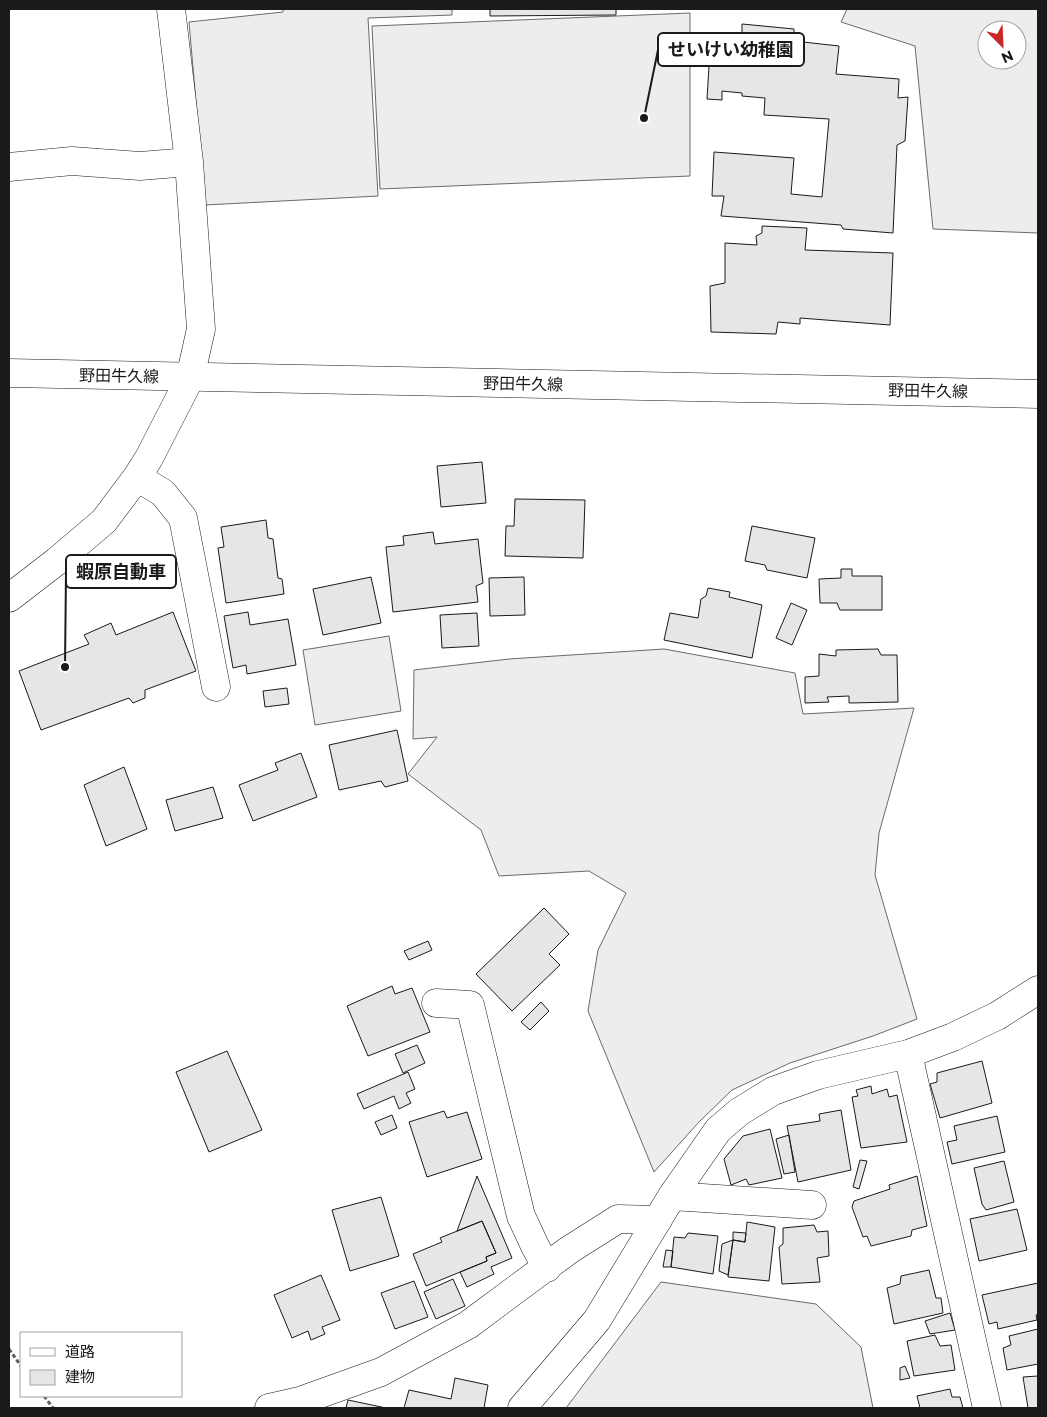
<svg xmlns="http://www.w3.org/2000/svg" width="1047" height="1417" font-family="Montserrat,'Noto Sans JP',sans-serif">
<rect width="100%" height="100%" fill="#fff"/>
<!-- built -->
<path fill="#ededed" stroke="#6a6a6a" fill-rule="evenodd" d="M 283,9 L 452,9 L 452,15 L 368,18 L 378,196 L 205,205 L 189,22 L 283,12 Z
M 847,9 L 1038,9 L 1038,233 L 933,229 L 915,46 L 841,22 ZM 987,30 L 1017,30 L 1017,60 L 987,60 Z
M 690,13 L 690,176 L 380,189 L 372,26 Z
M 389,636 L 401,711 L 315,725 L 303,650 Z
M 664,649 L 795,673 L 803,714 L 914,708 L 879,833 L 875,875 L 917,1019 L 873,1036 L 790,1063 L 732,1090 L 699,1122 L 654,1172 L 588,1011 L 598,950 L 626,893 L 589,871 L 499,876 L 481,830 L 408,774 L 437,737 L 413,739 L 414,670 L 509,659 Z
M 661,1282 L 816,1304 L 861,1347 L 873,1408 L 566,1408 Z"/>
<!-- building -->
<path fill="#e6e6e6" stroke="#1a1a1a" d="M 490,9 L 616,9 L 616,15 L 490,16 Z
M 742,24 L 794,29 L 794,41 L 839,46 L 836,74 L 899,79 L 898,98 L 908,97 L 905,141 L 897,145 L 893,233 L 843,229 L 841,225 L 721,216 L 724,196 L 712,196 L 714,152 L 794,158 L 791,194 L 822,197 L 829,119 L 764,115 L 765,98 L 742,96 L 742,93 L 722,91 L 722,100 L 707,99 L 711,34 L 742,35 Z
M 762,226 L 807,228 L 805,250 L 893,253 L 890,325 L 800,318 L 800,324 L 778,322 L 776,334 L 711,332 L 710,286 L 725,283 L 725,243 L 757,245 L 756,236 L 762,233 Z
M 482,462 L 486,503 L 441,507 L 437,466 Z
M 515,499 L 585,500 L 583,558 L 505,556 L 506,526 L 514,526 Z
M 266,520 L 268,538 L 273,539 L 278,578 L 282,579 L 284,594 L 226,603 L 218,548 L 224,547 L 221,527 Z
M 752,526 L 815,538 L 807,578 L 767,570 L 765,565 L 745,561 Z
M 433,532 L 435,544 L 478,539 L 483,583 L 476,586 L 478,602 L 393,612 L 386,547 L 404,545 L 403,536 Z
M 841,569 L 852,569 L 852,576 L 882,576 L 882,610 L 840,610 L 837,603 L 820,603 L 819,579 L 841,578 Z
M 371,577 L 381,623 L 323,635 L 313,589 Z
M 524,577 L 525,615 L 490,616 L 489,578 Z
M 708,588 L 730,592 L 729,597 L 762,605 L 752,658 L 664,640 L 670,613 L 698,618 L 701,599 L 706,596 Z
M 791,603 L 807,610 L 792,645 L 776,638 Z
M 173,612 L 196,671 L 145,690 L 145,698 L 133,703 L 129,698 L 41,730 L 19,671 L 89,644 L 84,635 L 111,623 L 116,635 Z
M 248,612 L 250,625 L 288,619 L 296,665 L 247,674 L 246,665 L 233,668 L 224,616 Z
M 477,613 L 479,646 L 442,648 L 440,615 Z
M 878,649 L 881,655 L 897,655 L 898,702 L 849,703 L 849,696 L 827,697 L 829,702 L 805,703 L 805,677 L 819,676 L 819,654 L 836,656 L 836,650 Z
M 287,688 L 289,704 L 265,707 L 263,691 Z
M 397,730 L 408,781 L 385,787 L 381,781 L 339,790 L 329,745 Z
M 301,753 L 317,797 L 253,821 L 239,785 L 278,770 L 275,763 Z
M 124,767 L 147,829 L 106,846 L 84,785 Z
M 213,787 L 223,818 L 175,831 L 166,800 Z
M 544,908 L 569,934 L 549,954 L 560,965 L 512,1011 L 476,974 Z
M 428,941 L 432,950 L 409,960 L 404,951 Z
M 392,986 L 395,994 L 412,988 L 430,1032 L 368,1056 L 347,1006 Z
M 541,1002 L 549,1011 L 530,1030 L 521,1022 Z
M 417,1045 L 425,1063 L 403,1073 L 395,1054 Z
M 227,1051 L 262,1130 L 209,1152 L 176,1072 Z
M 982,1061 L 992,1103 L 940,1118 L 930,1084 L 937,1082 L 937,1073 Z
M 408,1072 L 415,1089 L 406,1093 L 411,1103 L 399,1109 L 394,1096 L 364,1109 L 357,1094 Z
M 871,1086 L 872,1094 L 887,1089 L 889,1097 L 897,1095 L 907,1142 L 861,1148 L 852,1097 L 858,1096 L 856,1090 Z
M 841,1110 L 851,1170 L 798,1182 L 787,1126 L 820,1121 L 819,1114 Z
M 444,1111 L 447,1118 L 467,1112 L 482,1159 L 427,1177 L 409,1122 Z
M 392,1115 L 397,1128 L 381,1135 L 375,1122 Z
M 997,1116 L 1005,1152 L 952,1164 L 947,1142 L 957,1140 L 954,1126 Z
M 770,1129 L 782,1178 L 749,1185 L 746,1179 L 731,1185 L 724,1159 L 743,1136 Z
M 789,1135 L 795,1172 L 784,1174 L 776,1139 Z
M 860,1160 L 867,1161 L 859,1189 L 853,1187 Z
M 1004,1161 L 1014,1202 L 986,1210 L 982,1204 L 974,1168 Z
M 477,1176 L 512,1258 L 491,1267 L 494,1274 L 467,1287 L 460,1272 L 487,1261 L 486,1257 L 496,1253 L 482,1221 L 457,1231 Z
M 917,1176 L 927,1226 L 912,1230 L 911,1236 L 871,1246 L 867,1236 L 863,1237 L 852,1207 L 854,1201 L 890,1189 L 889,1185 Z
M 381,1197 L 399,1256 L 350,1271 L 332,1210 Z
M 1017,1209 L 1027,1250 L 979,1261 L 970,1219 Z
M 482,1221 L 496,1253 L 486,1257 L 487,1261 L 426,1286 L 413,1254 L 442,1242 L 440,1238 Z
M 747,1222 L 775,1227 L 769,1281 L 728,1277 L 733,1240 L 745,1242 Z
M 814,1225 L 817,1232 L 828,1231 L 829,1256 L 817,1258 L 820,1282 L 782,1284 L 779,1247 L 783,1244 L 783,1228 Z
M 733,1232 L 746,1233 L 745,1242 L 733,1240 Z
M 688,1233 L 718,1236 L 713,1274 L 671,1267 L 674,1237 L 685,1238 Z
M 733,1240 L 728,1275 L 719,1271 L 722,1244 Z
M 666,1250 L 673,1251 L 671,1267 L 663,1267 Z
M 929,1270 L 936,1298 L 941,1298 L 943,1313 L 894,1324 L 887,1288 L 900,1284 L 901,1276 Z
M 321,1275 L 340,1320 L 322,1327 L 325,1334 L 311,1340 L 308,1331 L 292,1338 L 274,1295 Z
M 453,1279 L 465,1306 L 436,1319 L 424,1292 Z
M 414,1281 L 428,1317 L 395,1329 L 381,1293 Z
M 1038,1283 L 1038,1314 L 1036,1315 L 1037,1320 L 998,1329 L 997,1322 L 989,1324 L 982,1295 Z
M 950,1313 L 955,1330 L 930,1334 L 925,1321 Z
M 1038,1329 L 1038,1364 L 1007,1370 L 1003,1348 L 1011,1345 L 1009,1336 Z
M 935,1335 L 940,1346 L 951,1345 L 955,1370 L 914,1376 L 907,1341 Z
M 905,1366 L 910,1378 L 900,1380 L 900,1368 Z
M 1038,1376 L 1038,1408 L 1028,1408 L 1023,1377 Z
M 455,1378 L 488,1385 L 484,1408 L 404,1408 L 409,1390 L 451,1399 Z
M 950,1389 L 952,1397 L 960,1397 L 963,1408 L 920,1408 L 917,1396 Z
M 348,1400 L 386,1408 L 346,1408 Z"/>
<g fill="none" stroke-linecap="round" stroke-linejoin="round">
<defs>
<path id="minor" d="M 9,167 L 72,161 L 140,166 L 189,162
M 137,477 L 163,493 L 183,518 L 216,687
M 9,598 L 57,561 L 104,521 L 137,477 L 149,458 L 190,378 L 201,329 L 189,162 L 171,9
M 436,1003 L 470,1005 L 521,1216 L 535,1246 L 547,1268
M 908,1054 L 987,1408
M 672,1196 L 812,1205
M 269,1408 L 300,1401 L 381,1372 L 468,1325 L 569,1250 L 618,1219 L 658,1220
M 522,1408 L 597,1320 L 672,1196 L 718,1130 L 739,1112 L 773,1091 L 818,1075 L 908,1054 L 953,1037 L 997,1016 L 1038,990"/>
<path id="major" d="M 9,373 L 1038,394"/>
</defs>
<!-- minor casing -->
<use href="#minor" stroke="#1a1a1a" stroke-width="29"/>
<!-- major casing -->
<use href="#major" stroke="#1a1a1a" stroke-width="29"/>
<!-- path -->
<path stroke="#5f5f5f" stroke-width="3" stroke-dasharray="4 2.5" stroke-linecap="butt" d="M 9,1349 L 21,1366
M 44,1396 L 53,1408"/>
<!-- minor -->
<use href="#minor" stroke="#fff" stroke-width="28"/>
<!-- major -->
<use href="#major" stroke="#fff" stroke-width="28"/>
</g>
<g text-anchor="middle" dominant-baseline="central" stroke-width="4" stroke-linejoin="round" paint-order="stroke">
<!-- street labels -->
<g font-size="16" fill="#1a1a1a" stroke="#fff">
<text transform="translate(119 376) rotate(1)">野田牛久線</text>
<text transform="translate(523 384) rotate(1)">野田牛久線</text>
<text transform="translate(928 391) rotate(1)">野田牛久線</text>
</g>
</g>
<!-- callouts -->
<path fill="none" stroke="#1a1a1a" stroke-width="2" d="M644 118L658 50M65 667L66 572"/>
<g fill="#1a1a1a" stroke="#fff" stroke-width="2">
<circle cx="644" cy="118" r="5"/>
<circle cx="65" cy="667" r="5"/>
</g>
<g fill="#fff" stroke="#1a1a1a" stroke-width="2">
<rect x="658" y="33" width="146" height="33" rx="5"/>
<rect x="66" y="555" width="110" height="33" rx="5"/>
</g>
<g font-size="18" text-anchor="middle" font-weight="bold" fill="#1a1a1a">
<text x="731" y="56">せいけい幼稚園</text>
<text x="121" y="578">蝦原自動車</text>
</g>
<!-- border -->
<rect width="1047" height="1417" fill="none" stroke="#1a1a1a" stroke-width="20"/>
<!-- legend -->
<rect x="20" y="1332" width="162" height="65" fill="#ffffff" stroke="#a3a3a3"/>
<rect x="30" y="1348" width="25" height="8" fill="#ffffff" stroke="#a3a3a3"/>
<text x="65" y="1357" font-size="15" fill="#1a1a1a">道路</text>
<rect x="30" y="1370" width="25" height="15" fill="#e6e6e6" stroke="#a3a3a3"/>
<text x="65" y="1382" font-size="15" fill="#1a1a1a">建物</text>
<!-- north arrow -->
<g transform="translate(1002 45) rotate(156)"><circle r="24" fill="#ffffff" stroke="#a3a3a3"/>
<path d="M0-4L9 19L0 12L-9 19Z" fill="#c62828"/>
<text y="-8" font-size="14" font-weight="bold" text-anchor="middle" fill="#1a1a1a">N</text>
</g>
</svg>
